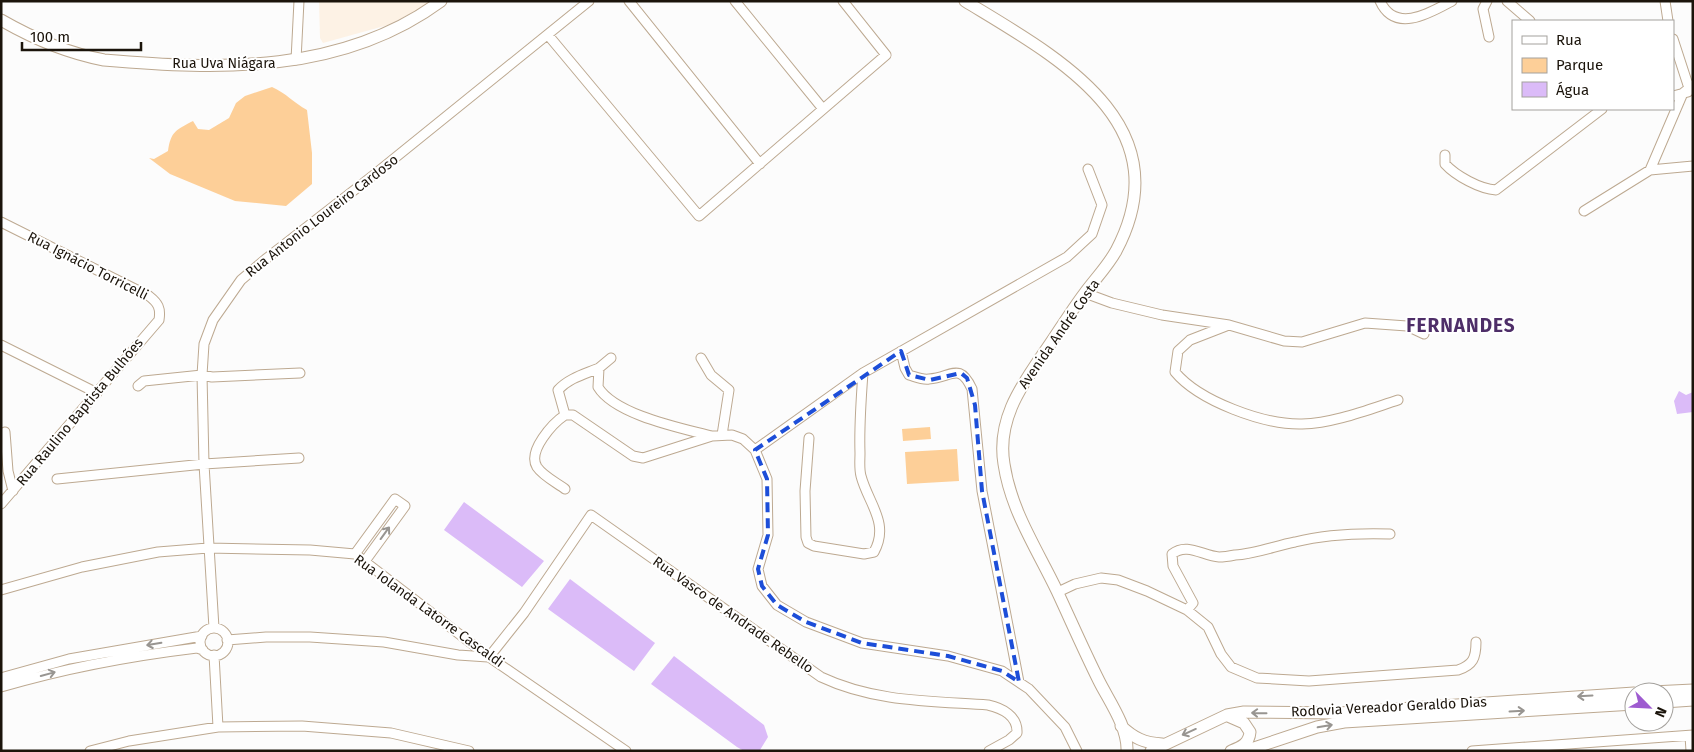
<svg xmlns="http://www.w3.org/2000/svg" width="1694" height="752" font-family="'Fira Sans',sans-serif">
<rect width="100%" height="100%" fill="#fcfcfc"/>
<!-- built -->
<path fill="#fdf2e5" d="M 319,1 L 429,1 L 429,4 L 388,25 L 323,43 L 320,38 Z"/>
<!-- green -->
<path fill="#fdcf98" d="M 272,87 C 286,93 294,103 307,110 L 312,153 L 312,184 L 286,206 L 235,201 L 170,174 L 149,158 L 154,159 L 168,151 C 171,131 176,130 193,121 L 198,129 L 209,130 L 229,118 L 236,103 L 245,96 Z
M 930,427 L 931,439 L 903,441 L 902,429 Z
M 957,449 L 959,481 L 907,484 L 905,452 Z"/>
<!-- water -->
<path fill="#dbbbf8" d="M 1679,391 L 1686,395 L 1693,392 L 1693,412 L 1677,414 L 1674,401 Z
M 464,502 L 544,561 L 522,587 L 444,530 Z
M 570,579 L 655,643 L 634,671 L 548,609 Z
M 674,656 L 764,725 L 768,737 L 760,750 L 744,751 L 737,747 L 651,684 Z"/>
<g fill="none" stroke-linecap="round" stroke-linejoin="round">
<defs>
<path id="minor" d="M 629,1 L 760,164
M 735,1 L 823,109
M 1380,1 C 1395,34 1430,13 1452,1
M 1487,1 L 1483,9 L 1489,37
M 1507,1 L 1530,21
M 1665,1 L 1668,21
M 548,35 L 699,216 L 886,55 L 843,1
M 1673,39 L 1689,88
M 296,60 L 299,1
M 1673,96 L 1688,92
M 1445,155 L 1445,164 C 1456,176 1480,189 1496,190 L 1602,109
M 1650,170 L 1683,93 L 1693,85
M 1584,211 L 1650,170 L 1693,166
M 1,222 L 149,296 C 158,303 161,308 159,320 L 1,504
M 1085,293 L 1112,303 L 1162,315 L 1229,325 L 1284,341 L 1302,342 L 1365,323 L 1407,326 L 1424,334
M 1226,326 L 1190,340 L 1178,351 L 1175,372 C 1199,401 1264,425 1302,424 C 1334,423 1367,410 1398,400
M 1,345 L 97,393
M 901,351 L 905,368 L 909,375 C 916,377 922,380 929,379 C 951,378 959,361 972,389 L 982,491 L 1019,682
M 611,358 L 599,368 L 598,387 C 615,415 681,428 711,436
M 701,358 L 711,375 L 729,390 L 722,435
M 138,386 L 144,381 L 202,375 L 212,377 L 300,373
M 565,415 L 558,390 C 569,378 585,374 599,368
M 5,432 L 8,471 L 13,491
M 809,438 L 805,491 L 806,537 L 808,543 L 814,546 L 864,554 L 874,552 C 890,523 868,503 861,476 C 859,469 860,460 860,453 C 859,426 861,400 863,373
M 755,450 L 863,373 L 1067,257 L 1092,234 L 1102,205 L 1088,169
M 57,479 L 204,464 L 299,458
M 565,489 C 557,483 543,476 537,467 C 527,451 553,423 565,415 L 573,415 L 633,456 L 643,458 L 712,436 L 732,435 L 743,439 L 755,450 L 767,479 L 768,535 L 758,569 L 762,586 L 777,605 L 806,622 L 862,643 L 948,656 L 1002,671 L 1029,689 L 1065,727 L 1077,751
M 355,554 L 395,499 L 405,506 L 365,561
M 1,590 L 82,567 L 158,552 L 208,548 L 310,550 L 355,554 L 489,657 L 626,751
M 1058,592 L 1075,584 L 1101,578 L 1118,580 L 1147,591 L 1187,610 L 1208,627 L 1221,654 L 1231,667 L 1257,678 L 1309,681 L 1458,670 C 1473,665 1476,658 1476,642
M 1187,610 L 1193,603 L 1173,566 L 1172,554 C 1187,542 1203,556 1219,557 C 1224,557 1230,556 1235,555 C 1255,554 1275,546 1295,542 C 1327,534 1358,533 1390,534
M 214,628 L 204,464 L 202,375 L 204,344 L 213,320 L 241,280 L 267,258 L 375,174 L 589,1
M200 642a14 14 0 1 1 28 0a14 14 0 1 1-28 0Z
M 227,640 L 266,637 L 310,637 L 384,642 L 458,655 L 488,657
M 214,655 L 218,727
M 489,657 L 524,613 L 591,515 L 821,677 C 874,702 930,701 988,705 C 1002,708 1018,716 1017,733 L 1009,740 L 989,751
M 1,678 L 69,659 L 202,636
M 1,687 C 66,668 130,656 197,648 L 203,650
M 1690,736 L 1691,751
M 90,751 L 129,741 L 218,727 L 302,726 L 391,733 L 469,751
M 1472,751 L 1693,735"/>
<path id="major" d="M 965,1 C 1055,56 1184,123 1116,251 C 1107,267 1095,279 1084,294 C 1069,314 1056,336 1041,357 C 1019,389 997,422 1004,464 C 1011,511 1037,549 1057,591 C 1071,621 1084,651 1099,681 C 1109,701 1128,727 1127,751
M 1,20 C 34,39 67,53 104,60 C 220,70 342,74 441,1
M 1652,692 L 1693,690
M 1664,702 L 1693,700
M 1228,716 L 1244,723 L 1250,732 C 1249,744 1241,747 1231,751
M 1121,726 C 1134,738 1144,743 1162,744
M 1151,751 L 1227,715 L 1244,712 L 1339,713 L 1634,693
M 1245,751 L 1317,727 L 1344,722 L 1634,704"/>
</defs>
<!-- minor casing -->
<use href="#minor" stroke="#bda991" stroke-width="11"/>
<!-- major casing -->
<use href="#major" stroke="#bda991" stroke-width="13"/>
<!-- minor -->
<use href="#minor" stroke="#fff" stroke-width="9"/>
<!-- major -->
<use href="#major" stroke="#fff" stroke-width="11"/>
</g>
<!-- one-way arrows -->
<defs><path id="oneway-shaft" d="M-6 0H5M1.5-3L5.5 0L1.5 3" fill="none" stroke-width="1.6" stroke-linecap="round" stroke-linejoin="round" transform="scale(1.25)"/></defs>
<g stroke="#989591">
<use href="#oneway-shaft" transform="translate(385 533) rotate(-54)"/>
<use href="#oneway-shaft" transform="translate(154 644) rotate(171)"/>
<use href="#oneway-shaft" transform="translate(48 674) rotate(-15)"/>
<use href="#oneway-shaft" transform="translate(1585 696) rotate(177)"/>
<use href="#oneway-shaft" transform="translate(1517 711) rotate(-3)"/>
<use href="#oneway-shaft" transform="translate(1259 713) rotate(-179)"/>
<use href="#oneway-shaft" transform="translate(1325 726) rotate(-10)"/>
<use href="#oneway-shaft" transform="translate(1189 732) rotate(156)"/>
</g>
<!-- marked area -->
<path fill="none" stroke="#1d4ed8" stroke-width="4" stroke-dasharray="10 6" stroke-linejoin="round" d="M 901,351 L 909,375 L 930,380 L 961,373 L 967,378 L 975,405 L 982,491 L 1019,682 L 1002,671 L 948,656 L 862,643 L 806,622 L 777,605 L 762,586 L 758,569 L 768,535 L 767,479 L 755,450 Z"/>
<g text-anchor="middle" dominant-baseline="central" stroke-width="4" stroke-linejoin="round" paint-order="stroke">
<!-- street labels -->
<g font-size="14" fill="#1b140b" stroke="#fff">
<text x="224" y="63">Rua Uva Niágara</text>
<text transform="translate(322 216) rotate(-38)">Rua Antonio Loureiro Cardoso</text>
<text transform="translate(88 266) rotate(27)">Rua Ignácio Torricelli</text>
<text transform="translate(1059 334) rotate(-55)">Avenida André Costa</text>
<text transform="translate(80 412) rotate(-50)">Rua Raulino Baptista Bulhões</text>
<text transform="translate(429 611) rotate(36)">Rua Iolanda Latorre Cascaldi</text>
<text transform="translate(733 615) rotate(35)">Rua Vasco de Andrade Rebello</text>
<text transform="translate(1389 707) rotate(-3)">Rodovia Vereador Geraldo Dias</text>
</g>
<!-- district labels -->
<g font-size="19" font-weight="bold" letter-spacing="1" fill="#4e2e68" stroke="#fff">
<text x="1461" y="325">FERNANDES</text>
</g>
</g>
<!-- border -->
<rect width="1694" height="752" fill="none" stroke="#1b140b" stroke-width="5"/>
<!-- legend -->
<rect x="1512" y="20" width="162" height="90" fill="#ffffff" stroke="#a4a19d"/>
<rect x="1522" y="36" width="25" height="8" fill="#ffffff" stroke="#a4a19d"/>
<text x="1556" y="45" font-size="15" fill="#1b140b">Rua</text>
<rect x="1522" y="58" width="25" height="15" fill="#fdcf98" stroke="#a4a19d"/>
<text x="1556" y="70" font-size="15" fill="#1b140b">Parque</text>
<rect x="1522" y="82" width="25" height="15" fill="#dbbbf8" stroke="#a4a19d"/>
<text x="1556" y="95" font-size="15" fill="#1b140b">Água</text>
<!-- north arrow -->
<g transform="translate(1649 707) rotate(114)"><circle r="24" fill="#ffffff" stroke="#a4a19d"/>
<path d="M0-4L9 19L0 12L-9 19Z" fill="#9e5bd0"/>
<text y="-8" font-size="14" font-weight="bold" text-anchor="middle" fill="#1b140b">N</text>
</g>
<!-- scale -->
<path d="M22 42v8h119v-8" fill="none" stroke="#1b140b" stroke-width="2.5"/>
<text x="30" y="42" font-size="15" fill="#1b140b" stroke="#ffffff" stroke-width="4" paint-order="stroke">100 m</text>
</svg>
